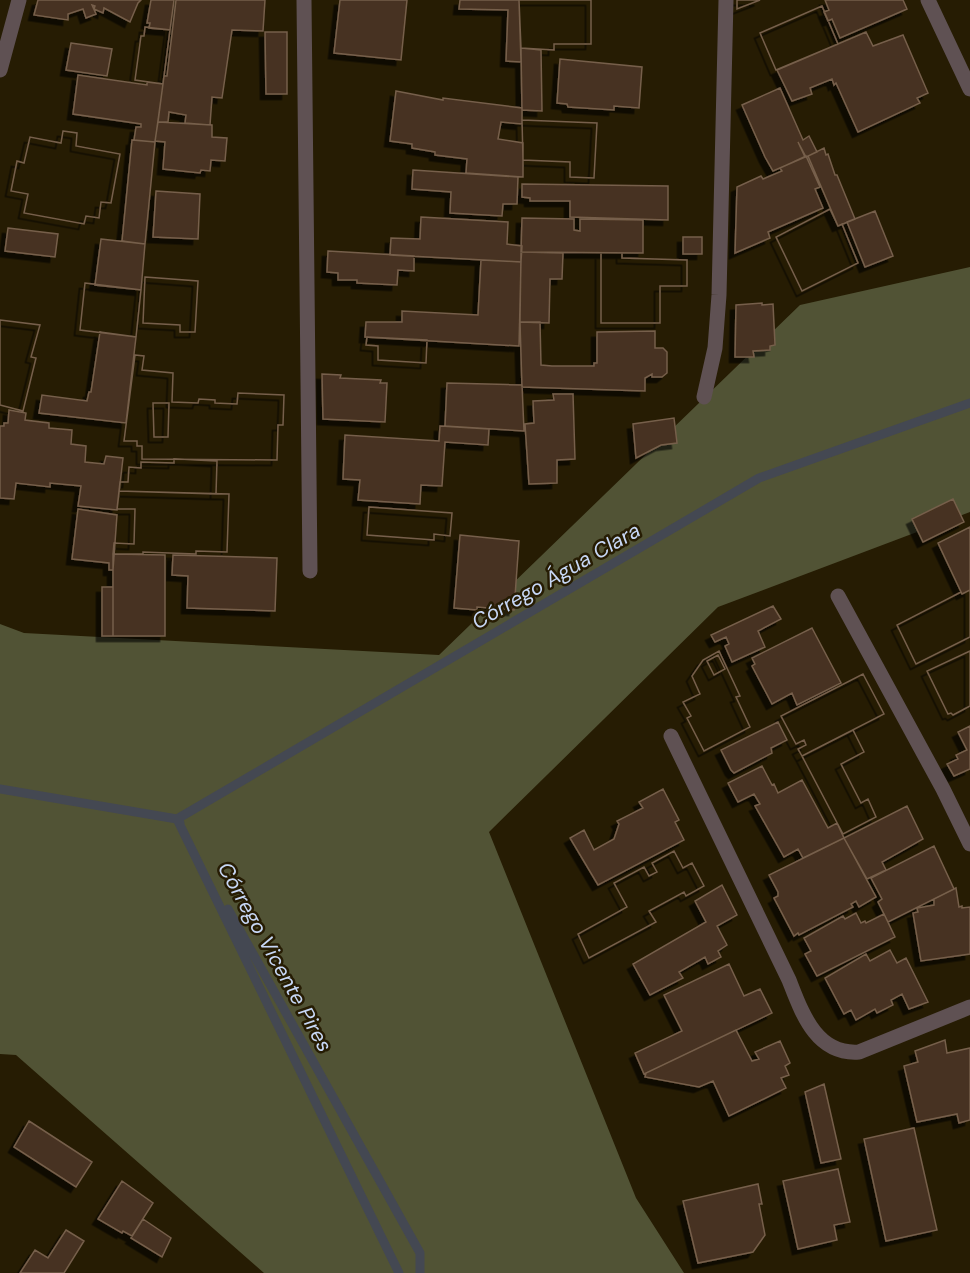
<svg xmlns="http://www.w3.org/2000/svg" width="970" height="1273" font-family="'DM Sans',sans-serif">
<defs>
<filter id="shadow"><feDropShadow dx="-5.5" dy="5.5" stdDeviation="0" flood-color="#0009"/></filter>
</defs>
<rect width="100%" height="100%" fill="#261c03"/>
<!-- forest -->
<path fill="#515335" d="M 970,267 L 970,512 L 718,607 L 489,832 L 636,1198 L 684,1273 L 264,1273 L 16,1055 L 0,1054 L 0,624 L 24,633 L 439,655 L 800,305 Z"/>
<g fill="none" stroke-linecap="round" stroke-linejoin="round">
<!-- stream -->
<path stroke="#444852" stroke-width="9" d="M 0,789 L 177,819 L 180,823
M 228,909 L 420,1253 L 420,1273
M 399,1273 L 177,819 L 759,478 L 970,403"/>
</g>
<!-- building -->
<path fill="#473220" stroke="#765f4b" stroke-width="1.5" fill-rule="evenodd" filter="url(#shadow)" d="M 38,0 L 141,0 L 138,3 L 130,22 L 104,8 L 103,13 L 94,9 L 95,6 L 92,5 L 96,14 L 86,18 L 83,9 L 68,14 L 68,20 L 34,15 Z
M 151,0 L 174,0 L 170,30 L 149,28 L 150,23 L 147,23 Z
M 176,0 L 265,0 L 263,31 L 232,30 L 222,98 L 212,97 L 210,125 L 185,123 L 186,115 L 169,112 L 168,122 L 158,122 L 164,76 L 167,76 Z
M 340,0 L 407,0 L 401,60 L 334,53 Z
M 460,0 L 519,0 L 521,62 L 506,61 L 508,10 L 459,9 Z
M 519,0 L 591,0 L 591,44 L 554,44 L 554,50 L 521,48 Z
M 519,0 L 591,0 L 591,44 L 554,44 L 554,50 L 521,48 Z
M 737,0 L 760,0 L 737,9 Z
M 737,0 L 760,0 L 737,9 Z
M 825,0 L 903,0 L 907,9 L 840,38 L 832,19 L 828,21 L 824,12 L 829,10 Z
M 822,6 L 838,44 L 776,70 L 760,33 Z
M 822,6 L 838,44 L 776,70 L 760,33 Z
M 145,27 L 170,30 L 163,84 L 135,80 L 141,36 L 144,36 Z
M 145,27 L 170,30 L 163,84 L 135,80 L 141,36 L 144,36 Z
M 265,32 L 287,32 L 287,94 L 266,94 Z
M 866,32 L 873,46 L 903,35 L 928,93 L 917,98 L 920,103 L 858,132 L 836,83 L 834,85 L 832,79 L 810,88 L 812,94 L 792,101 L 777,70 Z
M 71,43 L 112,49 L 107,76 L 66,70 Z
M 521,48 L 541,50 L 542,111 L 522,110 Z
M 560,59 L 642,67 L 639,108 L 614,106 L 614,110 L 568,107 L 567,104 L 557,103 Z
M 78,75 L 147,85 L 147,82 L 163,84 L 155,142 L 134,140 L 136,127 L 141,127 L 141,124 L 73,114 Z
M 780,88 L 803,140 L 809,136 L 817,152 L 806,157 L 798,142 L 805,157 L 773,171 L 765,157 L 742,105 Z
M 396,91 L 443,100 L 443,98 L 522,108 L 522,124 L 501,122 L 498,139 L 523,143 L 523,177 L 466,173 L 467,159 L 435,155 L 435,152 L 412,148 L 412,144 L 390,141 Z
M 522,120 L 597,123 L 594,178 L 570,177 L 570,162 L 523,160 Z
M 522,120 L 597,123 L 594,178 L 570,177 L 570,162 L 523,160 Z
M 158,122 L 212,125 L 212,137 L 227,138 L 225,161 L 211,160 L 210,171 L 201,170 L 200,173 L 163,169 L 165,142 L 155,141 Z
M 63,131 L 77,133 L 76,146 L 120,154 L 111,203 L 101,202 L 99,218 L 86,216 L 84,224 L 24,213 L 28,194 L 11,191 L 17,161 L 24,163 L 30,137 L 61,143 Z
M 63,131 L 77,133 L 76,146 L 120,154 L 111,203 L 101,202 L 99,218 L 86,216 L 84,224 L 24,213 L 28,194 L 11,191 L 17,161 L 24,163 L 30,137 L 61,143 Z
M 132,140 L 155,142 L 145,244 L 122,241 Z
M 824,148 L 826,155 L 828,154 L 835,175 L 837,175 L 855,219 L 838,226 L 808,156 Z
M 806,156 L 820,187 L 815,189 L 823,208 L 768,232 L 770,238 L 735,253 L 737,187 L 761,176 L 763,179 L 782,171 L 780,168 Z
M 413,170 L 518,177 L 517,204 L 503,204 L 502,216 L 450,213 L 451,192 L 412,189 Z
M 522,184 L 668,186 L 668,220 L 570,217 L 570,201 L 530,201 L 530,198 L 522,197 Z
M 156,191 L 200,194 L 198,239 L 153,237 Z
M 830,209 L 838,226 L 842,224 L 858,263 L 802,291 L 776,237 Z
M 830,209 L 838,226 L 842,224 L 858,263 L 802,291 L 776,237 Z
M 875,211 L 893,256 L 865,267 L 847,222 Z
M 421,217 L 508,222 L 507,244 L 522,246 L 521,262 L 390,255 L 391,238 L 420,239 Z
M 522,218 L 574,219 L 574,230 L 580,231 L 580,219 L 643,220 L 643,253 L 521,252 Z
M 8,228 L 58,234 L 55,257 L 5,251 Z
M 683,237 L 702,237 L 702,254 L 683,254 Z
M 101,239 L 145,244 L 141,290 L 95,285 Z
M 328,251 L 414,256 L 414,271 L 398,270 L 397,285 L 357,283 L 357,280 L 338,280 L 338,273 L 327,272 Z
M 521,252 L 563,253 L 562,279 L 550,279 L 549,323 L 520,322 Z
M 601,253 L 622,253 L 622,258 L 687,260 L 687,286 L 660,286 L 660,323 L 601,323 Z
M 601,253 L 622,253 L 622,258 L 687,260 L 687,286 L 660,286 L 660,323 L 601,323 Z
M 481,260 L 521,262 L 519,346 L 365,337 L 366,322 L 402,322 L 402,311 L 478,315 Z
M 145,277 L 198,281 L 195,332 L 180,332 L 180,325 L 143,323 Z
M 145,277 L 198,281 L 195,332 L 180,332 L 180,325 L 143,323 Z
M 85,283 L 141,290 L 136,337 L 80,330 Z
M 85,283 L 141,290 L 136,337 L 80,330 Z
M 762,303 L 762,305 L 773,304 L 775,345 L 770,346 L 770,350 L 753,351 L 754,357 L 735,357 L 736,305 Z
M 0,320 L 40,325 L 31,357 L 36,358 L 23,411 L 0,405 Z
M 0,320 L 40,325 L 31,357 L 36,358 L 23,411 L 0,405 Z
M 520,322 L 540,322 L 541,365 L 552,366 L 594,366 L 594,363 L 597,363 L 597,332 L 655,331 L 655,348 L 663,348 L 667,352 L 667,373 L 662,377 L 652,377 L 652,374 L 645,378 L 645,391 L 522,387 Z
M 100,332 L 136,337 L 126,423 L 39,413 L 42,395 L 87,401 L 89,392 L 91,392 Z
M 367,337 L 427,340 L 426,363 L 378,360 L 378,346 L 366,345 Z
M 367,337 L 427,340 L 426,363 L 378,360 L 378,346 L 366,345 Z
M 135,355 L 144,356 L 142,370 L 173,373 L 172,402 L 198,403 L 199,399 L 215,400 L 215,403 L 237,404 L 238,393 L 284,395 L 283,425 L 278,425 L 277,460 L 142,459 L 142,446 L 137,446 L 137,441 L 124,441 ZM 153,403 L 169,403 L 168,437 L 154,437 Z
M 135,355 L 144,356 L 142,370 L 173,373 L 172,402 L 198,403 L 199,399 L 215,400 L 215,403 L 237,404 L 238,393 L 284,395 L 283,425 L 278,425 L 277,460 L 142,459 L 142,446 L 137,446 L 137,441 L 124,441 ZM 153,403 L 169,403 L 168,437 L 154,437 Z
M 322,374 L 341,375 L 340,378 L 381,380 L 380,383 L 387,383 L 385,422 L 323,419 Z
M 447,383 L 522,385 L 524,431 L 445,426 Z
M 553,394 L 573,394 L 575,459 L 557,460 L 557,483 L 529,484 L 525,424 L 534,423 L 533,401 L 554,400 Z
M 9,410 L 26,413 L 25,420 L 49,423 L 49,428 L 72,430 L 71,444 L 86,446 L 85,462 L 104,464 L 106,456 L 123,458 L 117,510 L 78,506 L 81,486 L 50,483 L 50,487 L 16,483 L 14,499 L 0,498 L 0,426 L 4,426 L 4,423 L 8,423 Z
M 674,418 L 677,443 L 661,445 L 636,458 L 633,424 Z
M 440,426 L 489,429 L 488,445 L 445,442 L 442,486 L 421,485 L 420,504 L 358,500 L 360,480 L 343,479 L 345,435 L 439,441 Z
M 174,459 L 217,461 L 216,494 L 119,491 L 120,482 L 128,482 L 129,467 L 141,468 L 141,462 L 174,463 Z
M 174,459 L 217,461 L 216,494 L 119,491 L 120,482 L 128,482 L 129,467 L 141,468 L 141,462 L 174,463 Z
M 119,491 L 229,494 L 227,552 L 196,551 L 196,554 L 143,552 L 143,554 L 113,554 L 114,543 L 134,544 L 135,509 L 117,509 Z
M 119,491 L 229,494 L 227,552 L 196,551 L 196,554 L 143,552 L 143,554 L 113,554 L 114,543 L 134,544 L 135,509 L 117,509 Z
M 953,499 L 964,522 L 923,542 L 912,519 Z
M 369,507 L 452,513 L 450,536 L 434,534 L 434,540 L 367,535 Z
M 369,507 L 452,513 L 450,536 L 434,534 L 434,540 L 367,535 Z
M 78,509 L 117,515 L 113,570 L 109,570 L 109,563 L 72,559 Z
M 970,527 L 970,590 L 962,594 L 938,543 Z
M 460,535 L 519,541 L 514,610 L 477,607 L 477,610 L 454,608 Z
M 113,554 L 165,555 L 165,636 L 113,636 Z
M 173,555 L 277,558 L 275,611 L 187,608 L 188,576 L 172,575 Z
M 102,587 L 113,587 L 113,636 L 102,636 Z
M 970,590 L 970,637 L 916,664 L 897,625 L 961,592 L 962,594 Z
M 970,590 L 970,637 L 916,664 L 897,625 L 961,592 L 962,594 Z
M 773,606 L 781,619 L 758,631 L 765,647 L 732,662 L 725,646 L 729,644 L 726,637 L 715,642 L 711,635 Z
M 812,628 L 841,683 L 797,705 L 792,693 L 772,704 L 752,666 L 755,664 L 752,658 Z
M 719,651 L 740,696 L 736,697 L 750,727 L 704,751 L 687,718 L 691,716 L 683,702 L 700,694 L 692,676 L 703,660 ZM 718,655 L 725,669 L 714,675 L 707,661 Z
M 719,651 L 740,696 L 736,697 L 750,727 L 704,751 L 687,718 L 691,716 L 683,702 L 700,694 L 692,676 L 703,660 ZM 718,655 L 725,669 L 714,675 L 707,661 Z
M 970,651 L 970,706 L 953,715 L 951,713 L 948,714 L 927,671 Z
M 970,651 L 970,706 L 953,715 L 951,713 L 948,714 L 927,671 Z
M 863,674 L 884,714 L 802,756 L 798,749 L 806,745 L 804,740 L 796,744 L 781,716 Z
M 863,674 L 884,714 L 802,756 L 798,749 L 806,745 L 804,740 L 796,744 L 781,716 Z
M 778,722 L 787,740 L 771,748 L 772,753 L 734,773 L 731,770 L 721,750 Z
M 970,726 L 970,769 L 954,776 L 947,764 L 958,759 L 956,755 L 967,750 L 958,732 Z
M 853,730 L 864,752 L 841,764 L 861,803 L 868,799 L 876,817 L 843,834 L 802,756 Z
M 853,730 L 864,752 L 841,764 L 861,803 L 868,799 L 876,817 L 843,834 L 802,756 Z
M 762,766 L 772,785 L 774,784 L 778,793 L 802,780 L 828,828 L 837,823 L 844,838 L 803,858 L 798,849 L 784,857 L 755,806 L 760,804 L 754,794 L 738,802 L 728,783 Z
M 663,789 L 679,820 L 675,822 L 684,840 L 598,885 L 570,838 L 584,830 L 594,850 L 614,839 L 619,824 L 617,821 L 643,808 L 639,802 Z
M 907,806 L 923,839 L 882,862 L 886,870 L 867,879 L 844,838 Z
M 844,838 L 876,897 L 859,907 L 856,901 L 851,904 L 853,907 L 799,935 L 798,933 L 794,936 L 774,898 L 778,896 L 778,892 L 769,875 Z
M 934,846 L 954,889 L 888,922 L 878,902 L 882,899 L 871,878 Z
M 674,851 L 683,868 L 692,863 L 704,886 L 686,896 L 684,892 L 649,911 L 656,922 L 589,958 L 578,934 L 627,907 L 614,883 L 644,867 L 649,876 L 657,872 L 652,863 Z
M 674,851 L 683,868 L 692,863 L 704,886 L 686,896 L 684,892 L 649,911 L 656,922 L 589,958 L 578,934 L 627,907 L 614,883 L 644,867 L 649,876 L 657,872 L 652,863 Z
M 722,885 L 737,915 L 717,926 L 727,945 L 718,951 L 721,957 L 708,964 L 705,957 L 679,972 L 683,978 L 650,995 L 633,964 L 706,922 L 695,901 Z
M 956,888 L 959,907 L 962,906 L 962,908 L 970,907 L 970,954 L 921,961 L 913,913 L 918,912 L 917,908 L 934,905 L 934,899 Z
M 856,913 L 861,923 L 865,921 L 866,923 L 884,914 L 895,937 L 817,976 L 805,954 L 811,951 L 804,938 L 843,916 L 845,919 Z
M 890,950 L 897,963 L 906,958 L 928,1002 L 909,1009 L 902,994 L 891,1000 L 893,1005 L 877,1013 L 875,1009 L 856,1020 L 851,1010 L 844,1014 L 825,978 L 866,954 L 870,961 Z
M 729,964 L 744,996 L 760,989 L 772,1013 L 644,1074 L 635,1053 L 682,1031 L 664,995 Z
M 736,1030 L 752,1061 L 759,1059 L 755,1052 L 780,1041 L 790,1063 L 785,1066 L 789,1075 L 781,1078 L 786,1088 L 729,1116 L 713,1081 L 699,1087 L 645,1077 L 646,1073 Z
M 945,1040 L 947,1053 L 970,1048 L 970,1120 L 959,1123 L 957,1114 L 917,1122 L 904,1066 L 918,1062 L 915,1051 Z
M 824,1084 L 841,1159 L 821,1163 L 805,1092 Z
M 29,1121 L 92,1162 L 76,1187 L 14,1147 Z
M 914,1128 L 937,1230 L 886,1241 L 864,1139 Z
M 838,1169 L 850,1222 L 834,1225 L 837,1240 L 798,1249 L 783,1181 Z
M 122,1181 L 153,1203 L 132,1236 L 123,1231 L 122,1233 L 98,1219 Z
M 758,1184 L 762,1204 L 759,1204 L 765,1235 L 753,1252 L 698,1263 L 683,1201 Z
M 143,1219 L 171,1238 L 162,1257 L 131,1238 Z
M 66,1230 L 84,1241 L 64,1273 L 20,1273 L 35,1250 L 48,1258 Z"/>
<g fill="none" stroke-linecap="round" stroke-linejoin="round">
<!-- street -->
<path stroke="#5f5153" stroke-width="15" d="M 304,0 L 310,571
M 928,0 L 970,89
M 0,70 L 19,0
M 704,397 L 715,348 L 719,295 L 726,0
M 838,596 L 943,789 L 970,844
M 671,736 L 789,980 C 802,1013 816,1055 859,1052 L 970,1007"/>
</g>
<g text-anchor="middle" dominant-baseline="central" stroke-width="5" stroke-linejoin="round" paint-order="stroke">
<!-- water labels -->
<g font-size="21" font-style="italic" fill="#c7d7f5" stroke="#261c03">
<text transform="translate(556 576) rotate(-30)">Córrego Água Clara</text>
<text transform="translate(275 957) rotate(61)">Córrego Vicente Pires</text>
</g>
</g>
</svg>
